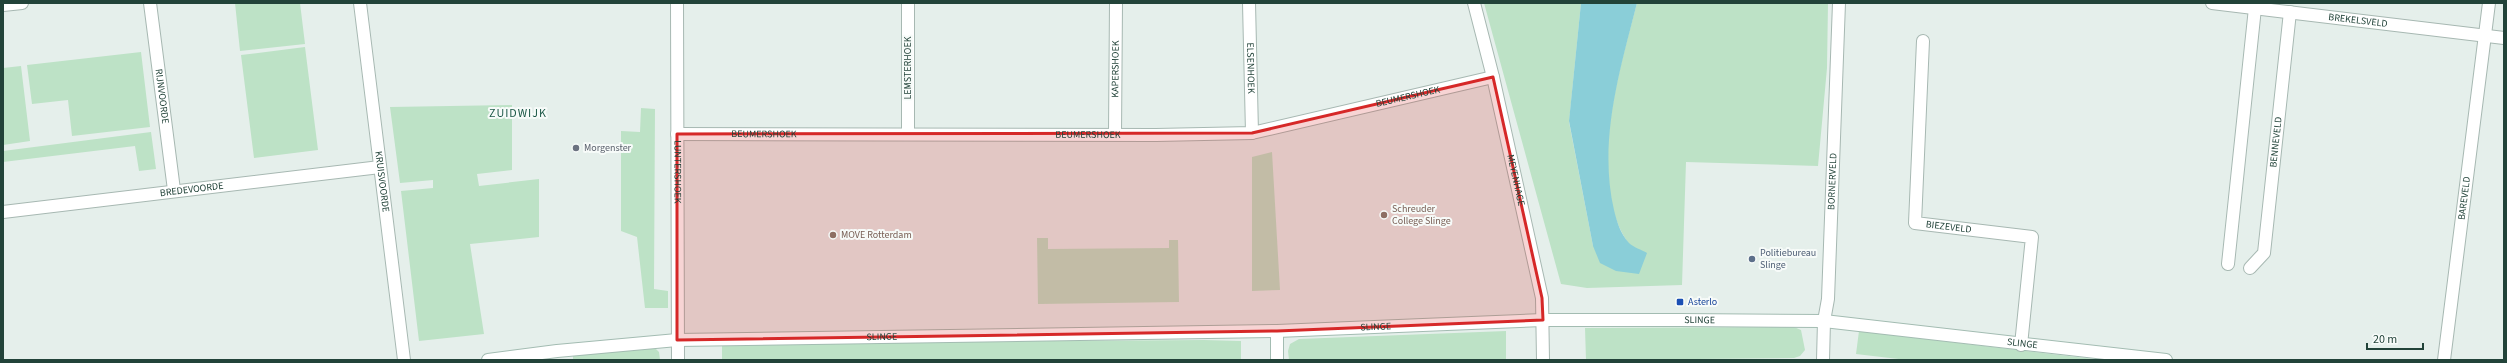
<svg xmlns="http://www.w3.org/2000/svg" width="2507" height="363" font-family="'Source Sans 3',sans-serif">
<rect width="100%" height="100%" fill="#e5efeb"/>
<!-- green -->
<path fill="#bde2c6" d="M 235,3 L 300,3 L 305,44 L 240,51 Z
M 1484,3 L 1581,3 L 1569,122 L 1593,246 L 1629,244 C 1585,182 1619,71 1637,3 L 1828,3 L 1827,68 L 1818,166 L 1686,162 L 1682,285 L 1587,288 L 1561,284 Z
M 305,47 L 318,150 L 254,158 L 241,55 Z
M 141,52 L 150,127 L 72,136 L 68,100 L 32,104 L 27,65 Z
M 21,66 L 30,141 L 3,145 L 3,68 Z
M 512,105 L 512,170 L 477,174 L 479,186 L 539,179 L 539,237 L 470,244 L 484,334 L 419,341 L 401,191 L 433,188 L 433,180 L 400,183 L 390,107 Z
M 641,108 L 655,109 L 654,289 L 668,291 L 668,308 L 645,308 L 637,237 L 621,231 L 621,131 L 640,132 Z
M 151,132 L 156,169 L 139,171 L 135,146 L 3,162 L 3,151 Z
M 1272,152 L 1280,290 L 1252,291 L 1252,157 Z
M 1037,238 L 1048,238 L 1048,249 L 1169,248 L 1169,240 L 1178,240 L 1179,302 L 1038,304 Z
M 1794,327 L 1801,330 L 1805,350 L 1800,356 L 1794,358 L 1586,360 L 1585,328 Z
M 1506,331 L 1506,360 L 1289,360 L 1288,351 L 1290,344 L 1299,339 Z
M 1859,331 L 2102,360 L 1907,360 L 1856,354 Z
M 1204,340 L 1241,341 L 1241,360 L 722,360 L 722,343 Z
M 653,346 L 659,352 L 660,360 L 573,360 L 573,356 Z"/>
<!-- water -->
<path fill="#8aced8" d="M 1581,3 L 1637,3 C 1620,70 1598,141 1614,210 C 1617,222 1620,233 1629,243 C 1633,247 1642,250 1647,253 L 1639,274 L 1616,271 L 1600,263 L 1593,246 L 1569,121 Z"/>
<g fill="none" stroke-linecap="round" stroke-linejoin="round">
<defs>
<g id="pedestrian">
<path d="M 2228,264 L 2255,8"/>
<path id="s1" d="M 2250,268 L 2264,253 L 2290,12"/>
</g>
<g id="minor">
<path id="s2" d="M 150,3 L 174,190"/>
<path id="s3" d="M 360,3 L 404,360"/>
<path id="s4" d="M 677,3 L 678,360"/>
<path d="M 908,3 L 908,134"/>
<path id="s5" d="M 1249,3 L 1252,133"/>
<path id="s6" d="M 1474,3 L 1493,77 L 1542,298 L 1543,360"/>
<path id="s7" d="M 2212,3 L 2504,38"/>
<path d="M 3,5 L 22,3"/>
<path id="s8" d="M 1923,41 L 1915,223 L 2032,237 L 2021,345"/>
<path id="s9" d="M 677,134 L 1156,135 L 1252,133 L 1493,77"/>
<path id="s10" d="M 1115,134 L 1116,3"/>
<path id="s11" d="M 3,212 L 380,167"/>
<path id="s12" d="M 1823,360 L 1824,321 L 1828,299 L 1839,3"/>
<path id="s13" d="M 2444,360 L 2489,3"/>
</g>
<g id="secondary">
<path d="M 1277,331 L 1277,360"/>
<path id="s14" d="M 488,360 L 557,351 L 677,340 L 1277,331 L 1543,320 L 1679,320 L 1824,321 L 2166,360"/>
</g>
</defs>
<!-- pedestrian casing -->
<use href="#pedestrian" stroke="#a7b8b2" stroke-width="14"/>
<!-- minor casing -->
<use href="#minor" stroke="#a7b8b2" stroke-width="14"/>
<!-- secondary casing -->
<use href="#secondary" stroke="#a3bcb2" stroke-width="14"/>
<!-- pedestrian -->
<use href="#pedestrian" stroke="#fff" stroke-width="12"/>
<!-- minor -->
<use href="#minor" stroke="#fff" stroke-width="12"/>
<!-- secondary -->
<use href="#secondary" stroke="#fff" stroke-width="12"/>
</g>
<!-- marked area -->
<path fill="#d62828" fill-opacity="0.2" stroke="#d62828" stroke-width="3" stroke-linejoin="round" d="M 1493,77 L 1542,298 L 1543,320 L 1277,331 L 677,340 L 677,134 L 1252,133 Z"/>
<!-- markers -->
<circle fill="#6b7280" stroke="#f7fbf9" stroke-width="1.5" cx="576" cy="148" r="4"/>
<g fill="#8d6e63" stroke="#f7fbf9" stroke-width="1.5">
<circle cx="1384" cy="215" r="4"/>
<circle cx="833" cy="235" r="4"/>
</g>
<circle fill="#5c6f8a" stroke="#f7fbf9" stroke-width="1.5" cx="1752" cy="259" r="4"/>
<rect fill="#1a4fb4" stroke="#f7fbf9" stroke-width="1.5" x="1676" y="298" width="8" height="8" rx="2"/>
<g text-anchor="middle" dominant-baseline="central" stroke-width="4" stroke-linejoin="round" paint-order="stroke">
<!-- street labels -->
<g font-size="10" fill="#224339" stroke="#f7fbf9">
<text stroke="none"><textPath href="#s7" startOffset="147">BREKELSVELD</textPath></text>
<text transform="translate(908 68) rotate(-90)">LEMSTERHOEK</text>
<text stroke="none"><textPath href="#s5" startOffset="65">ELSENHOEK</textPath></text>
<text stroke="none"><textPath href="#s10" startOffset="65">KAPERSHOEK</textPath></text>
<text stroke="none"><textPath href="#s2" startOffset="94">RIJNVOORDE</textPath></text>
<text stroke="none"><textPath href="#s9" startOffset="735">BEUMERSHOEK</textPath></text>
<text stroke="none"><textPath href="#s9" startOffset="87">BEUMERSHOEK</textPath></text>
<text stroke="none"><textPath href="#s9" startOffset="411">BEUMERSHOEK</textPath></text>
<text stroke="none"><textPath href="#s1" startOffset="132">BENNEVELD</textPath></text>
<text stroke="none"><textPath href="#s4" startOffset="169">LUNTERSHOEK</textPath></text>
<text stroke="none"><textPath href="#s6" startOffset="182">MEYENHAGE</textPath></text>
<text stroke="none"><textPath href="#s3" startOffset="180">KRUISVOORDE</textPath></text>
<text stroke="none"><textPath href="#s12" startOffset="179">BORNERVELD</textPath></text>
<text stroke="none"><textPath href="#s11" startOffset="190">BREDEVOORDE</textPath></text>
<text stroke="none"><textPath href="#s13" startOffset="163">BAREVELD</textPath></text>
<text stroke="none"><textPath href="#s8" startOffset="216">BIEZEVELD</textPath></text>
<text stroke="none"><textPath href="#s14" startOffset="1213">SLINGE</textPath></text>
<text stroke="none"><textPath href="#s14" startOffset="889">SLINGE</textPath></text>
<text stroke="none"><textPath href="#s14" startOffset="395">SLINGE</textPath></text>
<text stroke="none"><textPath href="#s14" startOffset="1537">SLINGE</textPath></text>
</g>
<!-- worship labels -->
<g font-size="10" fill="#5b616d" stroke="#f7fbf9" text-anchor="start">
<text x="584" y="148">Morgenster</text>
</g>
<!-- education labels -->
<g font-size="10" fill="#785e54" stroke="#f7fbf9" text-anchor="start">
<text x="1392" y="209">Schreuder<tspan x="1392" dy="12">College Slinge</tspan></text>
<text x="841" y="235">MOVE Rotterdam</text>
</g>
<!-- service labels -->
<g font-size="10" fill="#4e5e75" stroke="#f7fbf9" text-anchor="start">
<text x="1760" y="253">Politiebureau<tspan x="1760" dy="12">Slinge</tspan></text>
</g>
<!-- transit labels -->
<g font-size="10" fill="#164399" stroke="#f7fbf9" text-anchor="start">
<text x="1688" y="302">Asterlo</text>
</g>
<!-- quarter labels -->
<g font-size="12" letter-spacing="1" fill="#1c5847" stroke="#f7fbf9">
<text x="518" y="113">ZUIDWIJK</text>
</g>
</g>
<!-- border -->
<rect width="2507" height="363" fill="none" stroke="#224339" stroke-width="8"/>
<!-- scale -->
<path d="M2367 343v6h56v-6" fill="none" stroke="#224339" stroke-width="2"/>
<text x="2373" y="343" font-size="12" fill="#224339" stroke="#f7fbf9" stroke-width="3" paint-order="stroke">20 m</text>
</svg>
